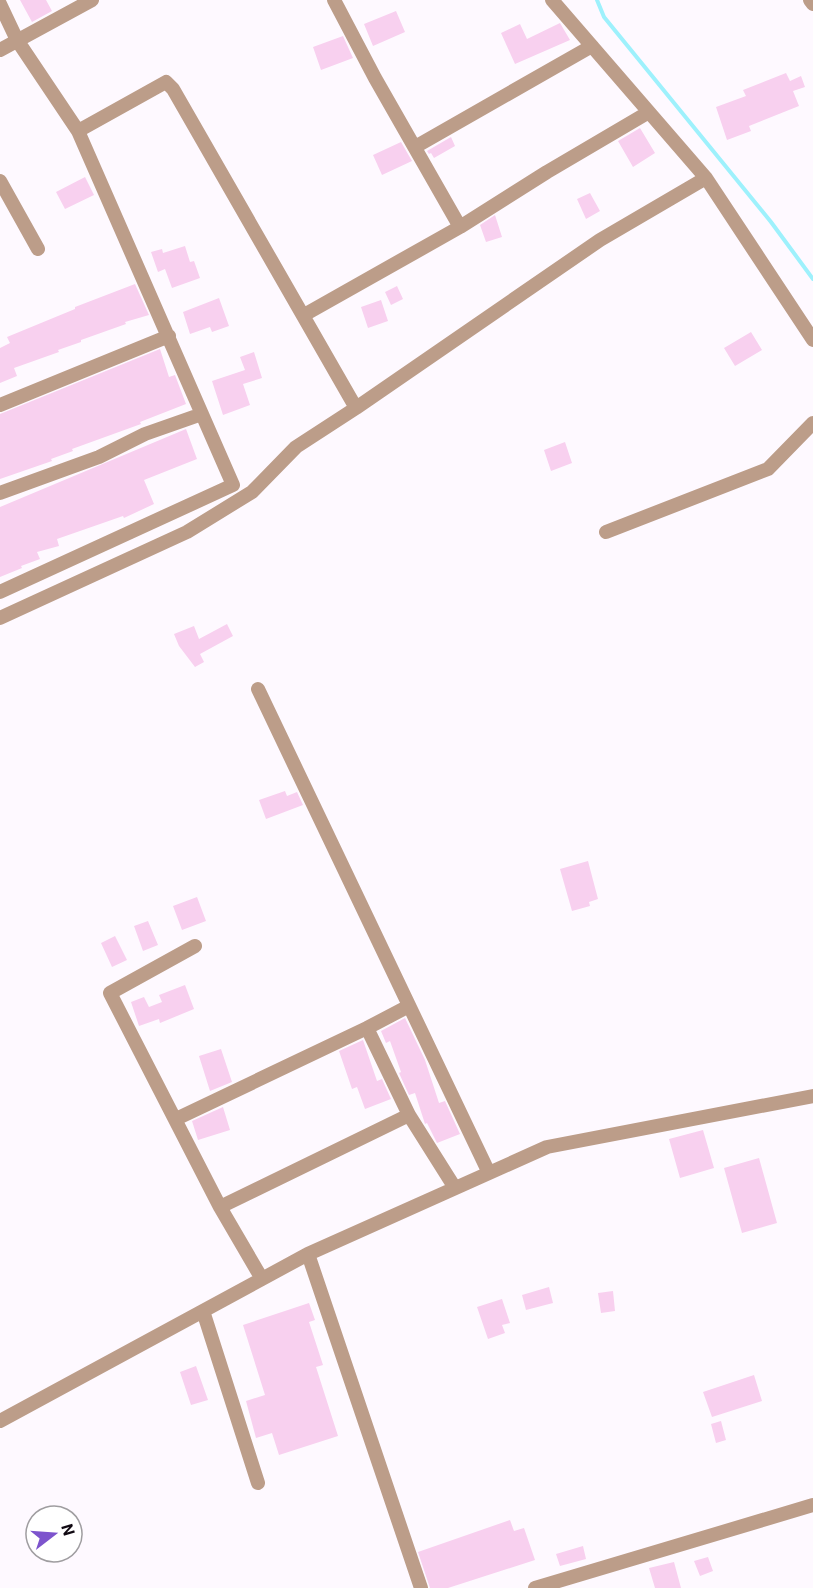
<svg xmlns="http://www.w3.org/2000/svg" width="813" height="1588" font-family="Roboto,sans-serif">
<rect width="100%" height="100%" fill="#fef9ff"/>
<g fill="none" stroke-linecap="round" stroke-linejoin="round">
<!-- stream -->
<path stroke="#9ef1fc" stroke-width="4" d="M 597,0 L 604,17 L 771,222 L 813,279"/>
</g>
<!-- building -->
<path fill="#f8d0ef" d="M 20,0 L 46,0 L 52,11 L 32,22 Z
M 396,11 L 405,32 L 373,46 L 364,24 Z
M 560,23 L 570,40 L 515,64 L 501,33 L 520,24 L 527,39 Z
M 343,36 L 353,58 L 321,70 L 313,47 Z
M 786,73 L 790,81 L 801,76 L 805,87 L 793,91 L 799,106 L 749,126 L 751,131 L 727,140 L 716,107 L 746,96 L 743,90 Z
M 640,128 L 655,153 L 633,167 L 618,141 Z
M 451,137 L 455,146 L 434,158 L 431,153 L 429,154 L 427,151 Z
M 401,142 L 412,161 L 382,175 L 373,155 Z
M 85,177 L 94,195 L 65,209 L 56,192 Z
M 590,193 L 600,211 L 586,219 L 577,199 Z
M 495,215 L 502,237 L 486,242 L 480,225 Z
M 185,246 L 190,262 L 194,261 L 200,278 L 172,288 L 165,269 L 158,272 L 151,252 L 162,249 L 163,253 Z
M 135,284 L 149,315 L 125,322 L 126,324 L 81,340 L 81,342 L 58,350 L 59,352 L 14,368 L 17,376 L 0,383 L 0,348 L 10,343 L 7,337 L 75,309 L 75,307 Z
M 397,286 L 403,299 L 391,305 L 385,292 Z
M 219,298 L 229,326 L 212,332 L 210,327 L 190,334 L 183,312 Z
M 381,300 L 388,321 L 368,328 L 361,307 Z
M 751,332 L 762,350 L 735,366 L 724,348 Z
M 160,349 L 169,377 L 175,375 L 186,404 L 140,422 L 141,424 L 72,449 L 73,451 L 51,459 L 52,461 L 0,479 L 0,414 Z
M 254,352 L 262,378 L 243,384 L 250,405 L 223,415 L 212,381 L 245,370 L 240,357 Z
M 186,429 L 197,459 L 144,480 L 154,504 L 124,518 L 123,516 L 57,539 L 59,546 L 37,552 L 40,559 L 21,566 L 22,568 L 0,577 L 0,507 Z
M 565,442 L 572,463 L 551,471 L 544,450 Z
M 227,624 L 233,636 L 200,654 L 204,662 L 195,667 L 179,646 L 174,634 L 194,626 L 199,639 Z
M 285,791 L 287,796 L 297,792 L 303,805 L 266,819 L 259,800 Z
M 588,861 L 598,899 L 589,902 L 590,906 L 572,911 L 560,869 Z
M 197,897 L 206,921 L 182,930 L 173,906 Z
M 148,921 L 158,945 L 143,951 L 134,926 Z
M 115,936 L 127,960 L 112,967 L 101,943 Z
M 185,985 L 194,1009 L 160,1023 L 159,1019 L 139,1026 L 131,1002 L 144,997 L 149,1007 L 162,1002 L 159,995 Z
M 405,1018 L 425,1060 L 439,1103 L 445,1101 L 460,1134 L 437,1143 L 427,1123 L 425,1124 L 415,1093 L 409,1095 L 399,1073 L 401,1072 L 390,1041 L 386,1043 L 381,1031 Z
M 363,1040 L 377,1081 L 382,1079 L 391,1099 L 365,1109 L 357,1087 L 352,1089 L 339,1051 Z
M 221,1049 L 232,1082 L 210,1091 L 199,1056 Z
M 223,1107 L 230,1130 L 198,1140 L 192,1121 Z
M 703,1130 L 714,1168 L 680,1178 L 669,1139 Z
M 759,1158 L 777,1223 L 742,1233 L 724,1168 Z
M 549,1287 L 553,1303 L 526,1310 L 522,1295 Z
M 613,1291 L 615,1311 L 601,1313 L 598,1293 Z
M 502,1299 L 510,1323 L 502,1325 L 505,1333 L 488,1339 L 477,1307 Z
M 309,1303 L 315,1320 L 309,1322 L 323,1365 L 316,1367 L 338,1436 L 279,1455 L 272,1433 L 256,1438 L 246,1401 L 265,1395 L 243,1325 Z
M 196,1366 L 208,1400 L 191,1405 L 180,1372 Z
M 754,1375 L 762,1401 L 712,1417 L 703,1392 Z
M 721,1421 L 726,1440 L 716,1443 L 711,1424 Z
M 510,1520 L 514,1531 L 524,1528 L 535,1560 L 448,1588 L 430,1588 L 418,1552 Z
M 583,1546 L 586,1559 L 560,1566 L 556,1554 Z
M 708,1557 L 713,1571 L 700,1576 L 694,1561 Z
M 674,1562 L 681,1588 L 655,1588 L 649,1568 Z"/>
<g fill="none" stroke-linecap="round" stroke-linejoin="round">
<!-- minor -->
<path stroke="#bc9d89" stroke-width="14" d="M 334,0 L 375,78 L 460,227
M 552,0 L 706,178 L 813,340
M 810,0 L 813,4
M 0,4 L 17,40 L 78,131 L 233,485 L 0,592
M 0,50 L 92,0
M 78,131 L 166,82 L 173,89 L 356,408
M 415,147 L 592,46
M 0,181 L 38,249
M 304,315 L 460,227 L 547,172 L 649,112
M 0,405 L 169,336
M 0,493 L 99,457 L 145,434 L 202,414
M 606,532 L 768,469 L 813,423
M 0,618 L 187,532 L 252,492 L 296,447 L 356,408 L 600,240 L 706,178
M 258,689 L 489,1173
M 195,946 L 110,993 L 220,1207 L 262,1279
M 367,1028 L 409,1115 L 455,1188
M 176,1119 L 367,1028 L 409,1006
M 220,1207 L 409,1115
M 308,1254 L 421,1588
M 203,1311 L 258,1483
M 0,1421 L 308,1254 L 547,1147 L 813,1096
M 535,1588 L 813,1505"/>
</g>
<!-- north arrow -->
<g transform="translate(54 1534) rotate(73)"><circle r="28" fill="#ffffff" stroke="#9f9da0" stroke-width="1.5"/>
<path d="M0-4.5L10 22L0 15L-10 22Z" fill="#7d54cd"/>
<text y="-9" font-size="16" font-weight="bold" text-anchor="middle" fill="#100912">N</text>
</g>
</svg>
